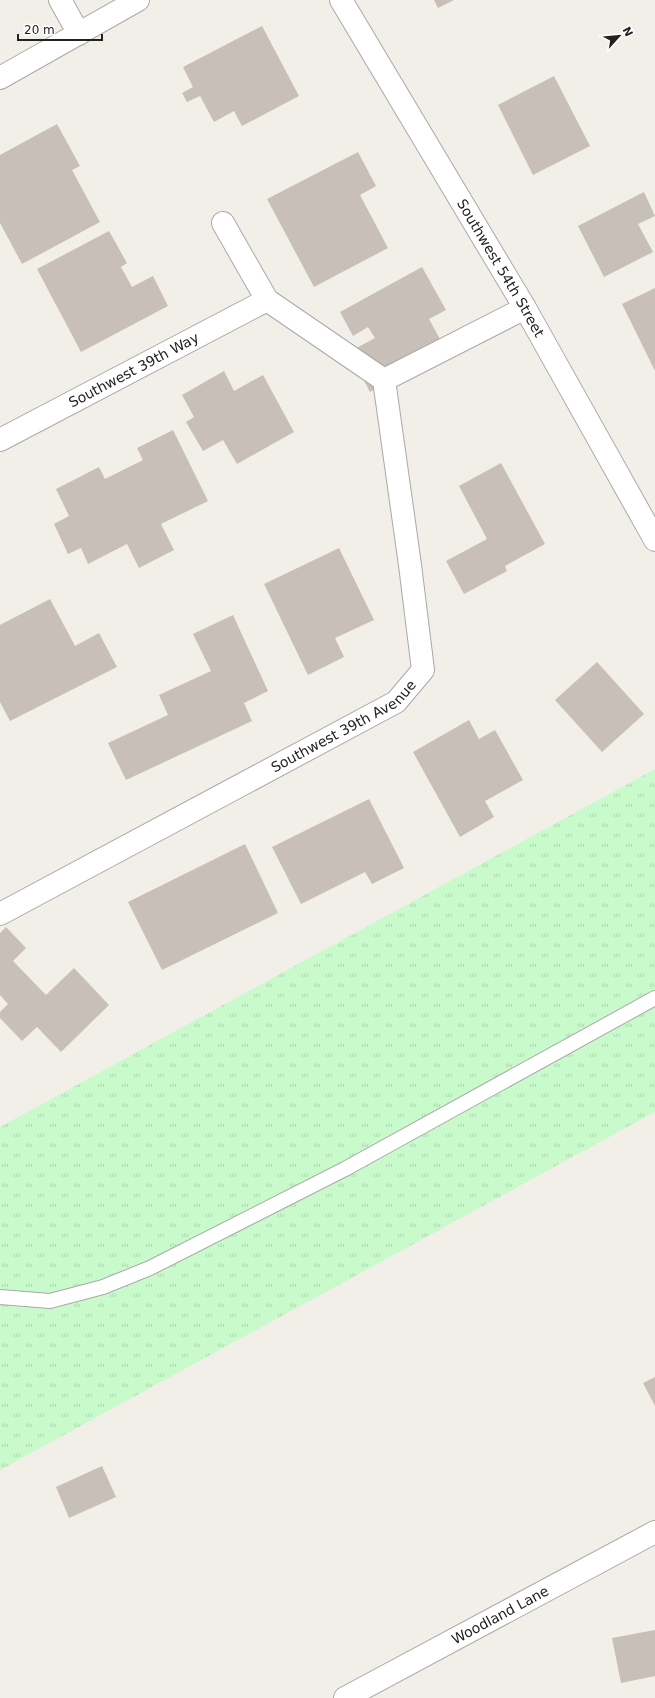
<svg xmlns="http://www.w3.org/2000/svg" width="655" height="1698" font-family="'DejaVu Sans',sans-serif">
<defs>
<pattern id="park-tufts" width="24" height="20" patternUnits="userSpaceOnUse"><rect width="24" height="20" fill="#c8facc"/><path d="M3 7l-1-3M5 7V3M7 7l1-3M15 17l-1-3M17 17v-4M19 17l1-3" fill="none" stroke="#acd6af"/></pattern>
</defs>
<rect width="100%" height="100%" fill="#f2efe9"/>
<!-- park -->
<path fill="url(#park-tufts)" d="M 655,769 L 655,1112 L 0,1470 L 0,1127 Z"/>
<!-- building -->
<path fill="#c7bfb8" d="M 434,0 L 454,0 L 438,8 Z
M 262,26 L 299,96 L 242,126 L 234,111 L 214,122 L 200,96 L 187,102 L 182,93 L 193,87 L 183,67 Z
M 554,76 L 590,146 L 533,175 L 498,105 Z
M 57,124 L 80,166 L 72,170 L 100,222 L 22,264 L 0,223 L 0,155 Z
M 358,152 L 376,186 L 360,195 L 388,248 L 314,287 L 267,199 Z
M 644,192 L 655,216 L 638,224 L 653,252 L 604,277 L 578,226 Z
M 109,231 L 127,263 L 121,267 L 132,287 L 153,276 L 168,306 L 81,352 L 37,269 Z
M 422,267 L 446,310 L 429,319 L 446,350 L 370,392 L 349,352 L 375,338 L 368,327 L 353,336 L 340,312 Z
M 655,288 L 655,371 L 622,304 Z
M 224,371 L 234,391 L 263,375 L 294,432 L 237,464 L 223,440 L 203,451 L 186,422 L 194,417 L 182,395 Z
M 173,430 L 208,501 L 161,524 L 174,550 L 139,568 L 127,544 L 88,564 L 81,548 L 68,554 L 54,524 L 69,516 L 56,489 L 99,467 L 105,479 L 143,460 L 137,448 Z
M 501,463 L 545,544 L 505,566 L 507,571 L 464,594 L 446,561 L 487,539 L 459,486 Z
M 339,548 L 374,620 L 335,638 L 344,657 L 308,675 L 264,584 Z
M 50,599 L 75,646 L 99,633 L 117,667 L 10,721 L 0,702 L 0,625 Z
M 233,615 L 268,691 L 244,703 L 252,721 L 126,780 L 108,743 L 168,715 L 159,695 L 211,671 L 193,634 Z
M 597,662 L 644,714 L 602,752 L 555,700 Z
M 469,720 L 479,739 L 495,730 L 523,780 L 485,801 L 494,817 L 460,837 L 413,752 Z
M 369,799 L 404,868 L 372,884 L 365,872 L 301,904 L 272,847 Z
M 245,844 L 278,913 L 162,970 L 128,902 Z
M 6,927 L 26,948 L 13,961 L 46,995 L 74,968 L 109,1005 L 61,1052 L 37,1027 L 22,1041 L 0,1018 L 0,1012 L 8,1004 L 0,995 L 0,933 Z
M 655,1377 L 655,1406 L 643,1383 Z
M 102,1466 L 116,1497 L 69,1518 L 56,1487 Z
M 655,1630 L 655,1676 L 621,1683 L 612,1638 Z"/>
<g fill="none" stroke-linecap="round" stroke-linejoin="round">
<defs>
<path id="service" d="M 0,1297 L 50,1301 L 103,1287 L 150,1268 L 345,1169 L 655,998"/>
<g id="minor">
<path d="M 60,0 L 79,34"/>
<path id="s1" d="M 341,0 L 525,308 L 655,540"/>
<path d="M 223,223 L 267,300 L 384,380"/>
<path d="M 384,380 L 525,308"/>
<path id="s2" d="M 0,440 L 267,300"/>
<path id="s3" d="M 0,914 L 396,702 L 423,670 L 410,565 L 384,380"/>
<path id="s4" d="M 345,1698 L 655,1532"/>
</g>
<path id="tertiary" d="M 0,78 L 138,0"/>
</defs>
<!-- service casing -->
<use href="#service" stroke="#a9a9a9" stroke-width="16"/>
<!-- minor casing -->
<use href="#minor" stroke="#a9a9a9" stroke-width="24"/>
<!-- tertiary casing -->
<use href="#tertiary" stroke="#a9a9a9" stroke-width="24"/>
<!-- service -->
<use href="#service" stroke="#fff" stroke-width="14"/>
<!-- minor -->
<use href="#minor" stroke="#fff" stroke-width="22"/>
<!-- tertiary -->
<use href="#tertiary" stroke="#fff" stroke-width="22"/>
</g>
<g text-anchor="middle" dominant-baseline="central" stroke-width="4" stroke-linejoin="round" paint-order="stroke">
<!-- street labels -->
<g font-size="14" fill="#222" stroke="#fff">
<text stroke="none"><textPath href="#s1" startOffset="312">Southwest 54th Street</textPath></text>
<text stroke="none"><textPath href="#s2" startOffset="151">Southwest 39th Way</textPath></text>
<text stroke="none"><textPath href="#s3" startOffset="392">Southwest 39th Avenue</textPath></text>
<text stroke="none"><textPath href="#s4" startOffset="176">Woodland Lane</textPath></text>
</g>
</g>
<!-- north arrow -->
<g transform="translate(619 36) rotate(63)" stroke="#ffffff" stroke-width="3" paint-order="stroke">
<path d="M0-3L7 15L0 10L-7 15Z" fill="#222222"/>
<text y="-6" font-size="11" font-weight="bold" text-anchor="middle" fill="#222222">N</text>
</g>
<!-- scale -->
<path d="M18 34v6h84v-6" fill="none" stroke="#222222" stroke-width="2"/>
<text x="24" y="34" font-size="12" fill="#222222" stroke="#ffffff" stroke-width="3" paint-order="stroke">20 m</text>
</svg>
